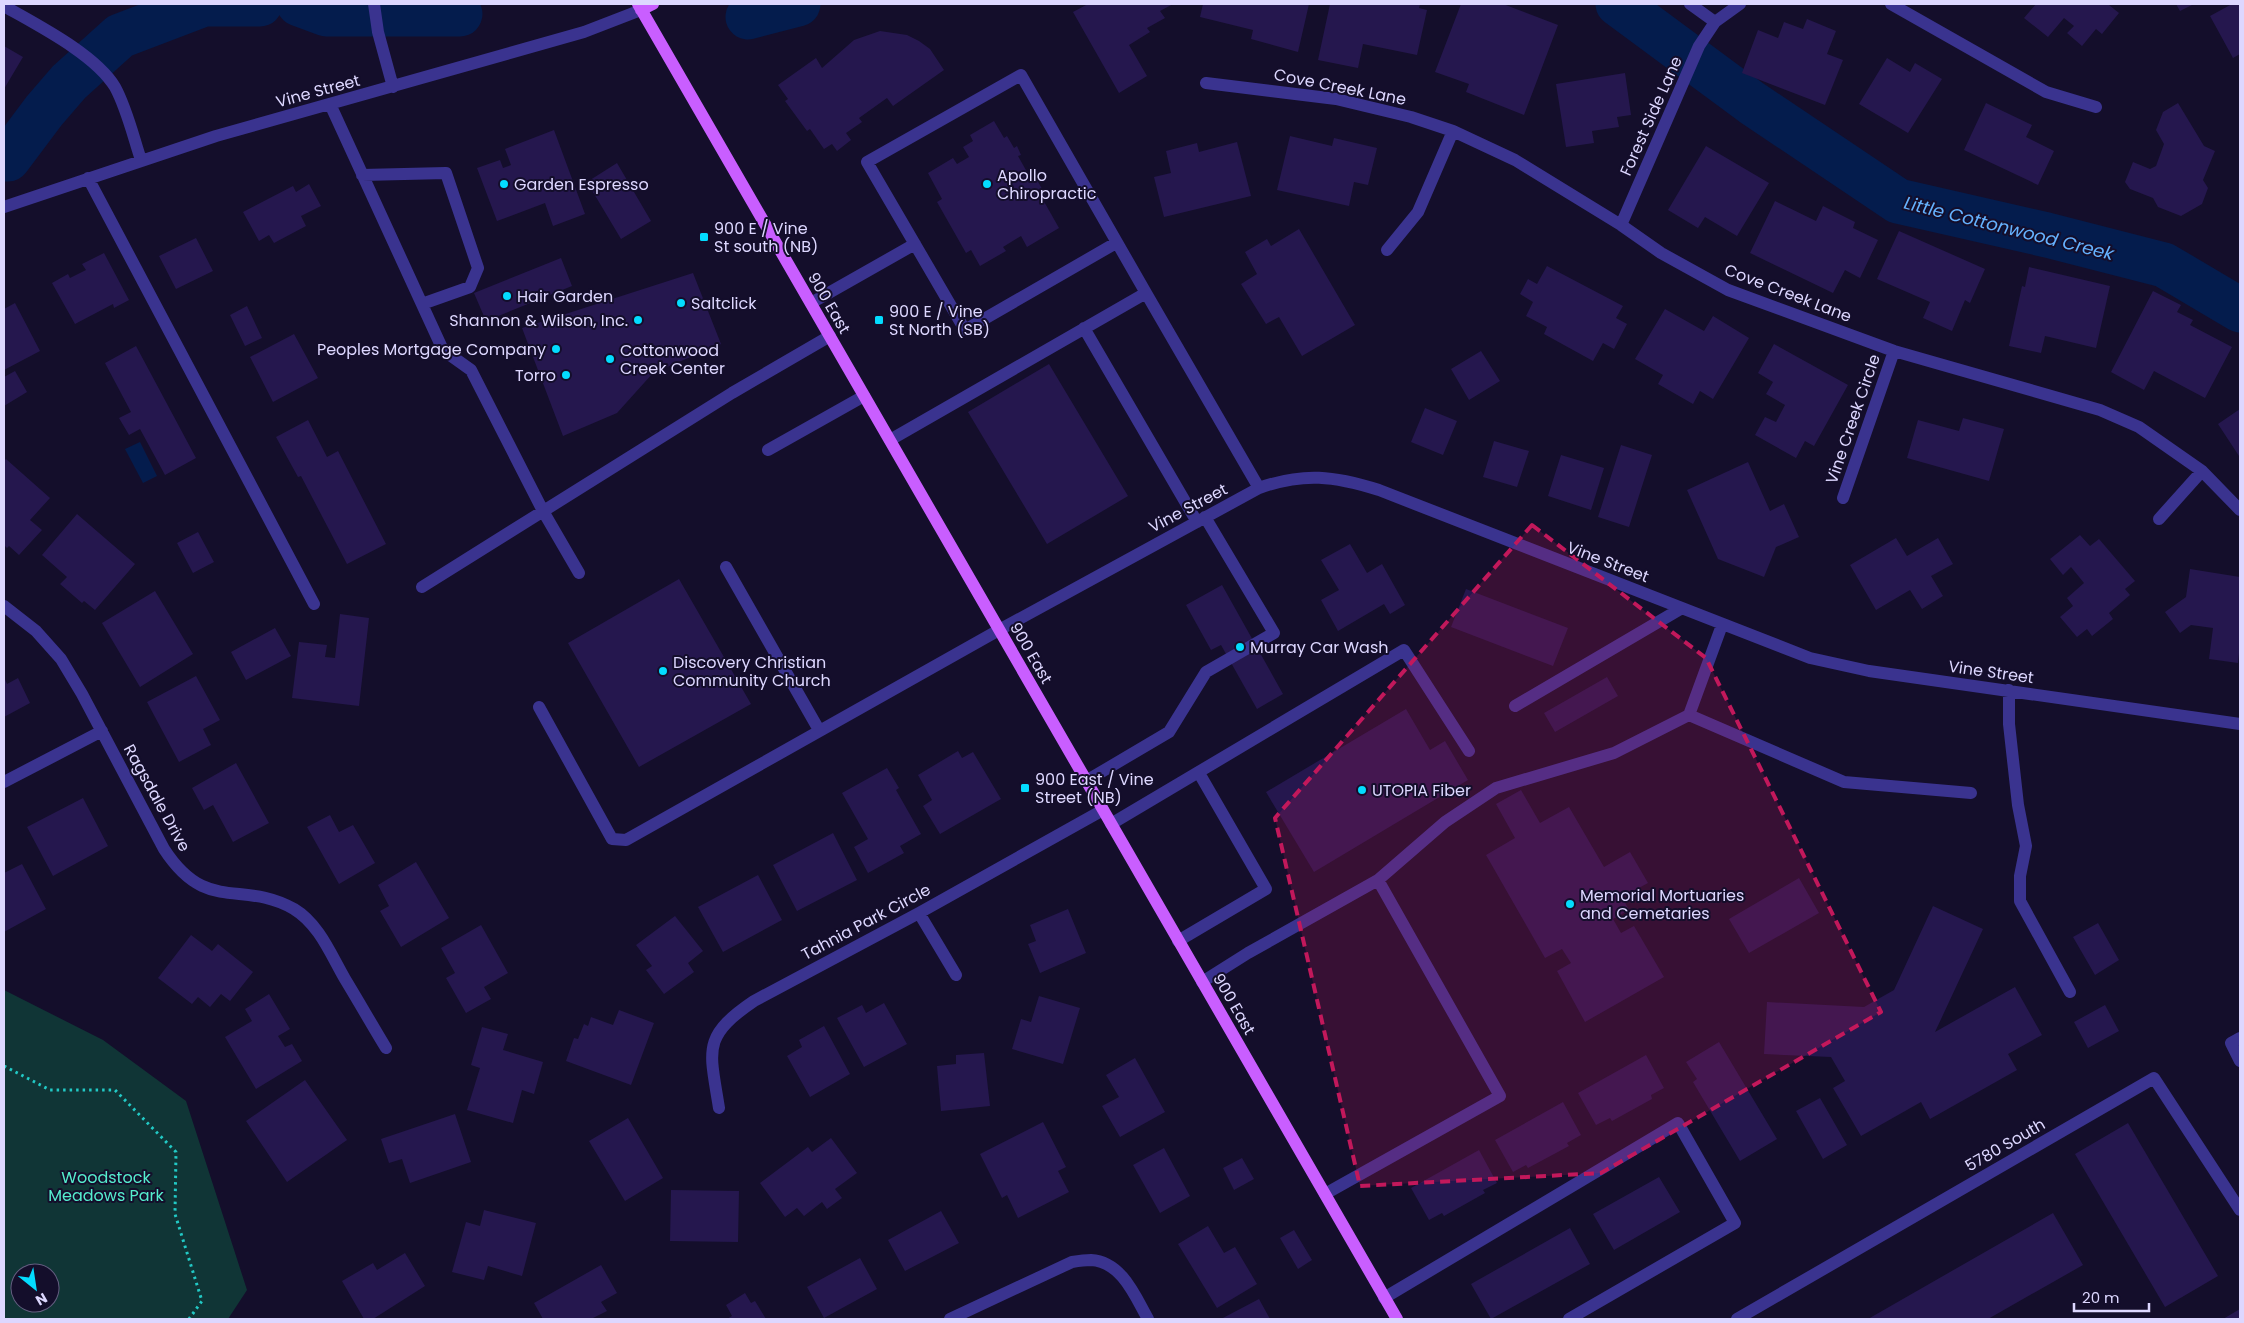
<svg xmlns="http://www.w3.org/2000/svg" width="2244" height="1323" font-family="Poppins,sans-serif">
<rect width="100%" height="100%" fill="#140e2b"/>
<!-- green -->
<path fill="#103536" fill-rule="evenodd" d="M 4,990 L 103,1040 L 186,1101 L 247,1290 L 228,1319 L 4,1319 ZM 20,1273 L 50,1273 L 50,1303 L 20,1303 Z"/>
<!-- water -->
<path fill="#041c4d" d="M 140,442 L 157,476 L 143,483 L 125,449 Z"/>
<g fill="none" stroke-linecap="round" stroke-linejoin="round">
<!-- river -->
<path stroke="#041c4d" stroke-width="45" d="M 299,4 L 326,14 L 460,14
M 1618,4 L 1752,103 L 1898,201 L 2047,235 L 2164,265 L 2240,310
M 748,17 L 798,4
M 4,159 L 8,159 L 44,111 L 69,82 L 120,36 L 204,4 L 260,4"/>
</g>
<!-- building -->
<path fill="#25174e" d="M 1088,4 L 1173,4 L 1160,11 L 1165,18 L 1147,28 L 1150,32 L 1129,45 L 1147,76 L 1119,93 L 1073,12 Z
M 1203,4 L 1309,4 L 1298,52 L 1251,39 L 1253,30 L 1200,17 Z
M 1330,4 L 1420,4 L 1419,8 L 1427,10 L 1417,55 L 1363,44 L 1358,68 L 1318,60 Z
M 1461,4 L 1503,4 L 1558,25 L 1524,115 L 1466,92 L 1469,84 L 1435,72 Z
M 2036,4 L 2110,4 L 2109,5 L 2119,13 L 2102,34 L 2096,29 L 2082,46 L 2067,33 L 2074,26 L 2064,18 L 2048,37 L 2024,18 Z
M 2176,4 L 2194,4 L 2180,11 Z
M 2232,4 L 2240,4 L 2240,54 L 2233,58 L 2210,16 Z
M 1807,19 L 1836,31 L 1827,54 L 1843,60 L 1825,105 L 1742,73 L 1758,30 L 1778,38 L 1784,22 L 1803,29 Z
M 880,31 L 907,35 L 919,41 L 930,49 L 944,70 L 893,106 L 887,98 L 859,118 L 862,122 L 846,133 L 851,140 L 837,151 L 832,144 L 824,149 L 810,129 L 807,131 L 785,101 L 788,99 L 778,85 L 816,58 L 822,68 L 854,40 Z
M 4,46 L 23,57 L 4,89 Z
M 1887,58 L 1910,72 L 1915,63 L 1942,79 L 1908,133 L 1859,104 Z
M 1625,73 L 1631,115 L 1617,117 L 1619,127 L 1592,131 L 1594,143 L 1566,147 L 1556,84 Z
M 1986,103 L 2032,125 L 2026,137 L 2054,151 L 2038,185 L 1964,150 Z
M 2178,103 L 2204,146 L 2215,151 L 2203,180 L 2208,188 L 2202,204 L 2181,216 L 2158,207 L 2153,198 L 2130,189 L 2125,182 L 2133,162 L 2150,169 L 2156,166 L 2164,144 L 2156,130 L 2163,112 Z
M 994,121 L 1004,138 L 1007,136 L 1014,148 L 1017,146 L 1021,155 L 1018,156 L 1027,172 L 1031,169 L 1046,196 L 1042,198 L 1059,228 L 1027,247 L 1021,236 L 1003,247 L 1006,251 L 980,266 L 971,250 L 966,253 L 937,202 L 942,199 L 928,173 L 953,158 L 957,164 L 969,157 L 963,147 L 973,141 L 970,135 Z
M 554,130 L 585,214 L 553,226 L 545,203 L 497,221 L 477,168 L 500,160 L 503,168 L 511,165 L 505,149 Z
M 1290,136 L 1332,146 L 1334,138 L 1377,148 L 1368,185 L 1354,182 L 1349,206 L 1277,190 Z
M 1237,142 L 1251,196 L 1164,217 L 1154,177 L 1171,173 L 1166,151 L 1197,143 L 1199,152 Z
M 1706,146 L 1769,183 L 1737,236 L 1705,217 L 1698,228 L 1668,210 Z
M 617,163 L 651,221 L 621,239 L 587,182 Z
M 309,184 L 321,206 L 301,216 L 306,226 L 274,243 L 269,235 L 259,241 L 243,212 L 293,186 L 296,192 Z
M 1775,201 L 1816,221 L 1823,206 L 1855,222 L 1853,228 L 1878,240 L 1860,278 L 1845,270 L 1833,293 L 1750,253 Z
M 1299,229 L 1355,325 L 1302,356 L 1279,317 L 1266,324 L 1241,284 L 1257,274 L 1245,252 L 1267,239 L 1271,246 Z
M 1899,231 L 1985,269 L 1970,303 L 1965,300 L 1952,331 L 1923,318 L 1930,302 L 1877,279 Z
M 196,238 L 213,271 L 176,289 L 159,256 Z
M 104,253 L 129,300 L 114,308 L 113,304 L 75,324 L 52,283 L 68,274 L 70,278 L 86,270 L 82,264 Z
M 561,258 L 572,286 L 486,321 L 474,293 Z
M 1547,266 L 1623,306 L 1616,318 L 1627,324 L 1614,349 L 1603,343 L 1593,361 L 1544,334 L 1547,327 L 1526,316 L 1533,302 L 1520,294 L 1528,279 L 1537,284 Z
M 2029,267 L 2110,286 L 2096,348 L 2045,336 L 2041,353 L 2009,346 L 2022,286 L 2025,287 Z
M 693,273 L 721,344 L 653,373 L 617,413 L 563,436 L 522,328 Z
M 2153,291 L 2181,305 L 2177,312 L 2193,320 L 2190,325 L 2232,347 L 2205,398 L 2154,371 L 2144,390 L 2111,372 Z
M 15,303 L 40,351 L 4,370 L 4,309 Z
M 247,306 L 262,338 L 245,346 L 230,315 Z
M 1665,309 L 1704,331 L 1713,316 L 1749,338 L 1713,399 L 1700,391 L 1693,404 L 1658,384 L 1663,375 L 1635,359 Z
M 294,334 L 318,378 L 273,402 L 250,357 Z
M 1774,344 L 1848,385 L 1814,446 L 1805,441 L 1796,458 L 1755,435 L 1765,417 L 1776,422 L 1785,405 L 1766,394 L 1773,382 L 1758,373 Z
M 136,346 L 196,458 L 165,475 L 140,429 L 129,435 L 119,418 L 131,412 L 105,363 Z
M 1481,351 L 1500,381 L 1469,400 L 1451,369 Z
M 1049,364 L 1128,496 L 1047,544 L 968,412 Z
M 15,371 L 27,392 L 4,406 L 4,377 Z
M 1425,408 L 1457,421 L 1443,455 L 1411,442 Z
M 2240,409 L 2240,455 L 2239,456 L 2218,424 Z
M 1963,418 L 2004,429 L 1989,481 L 1907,458 L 1918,420 L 1959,431 Z
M 308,420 L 327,457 L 338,451 L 386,544 L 347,564 L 301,476 L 298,477 L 276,437 Z
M 1494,441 L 1529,451 L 1517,487 L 1483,477 Z
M 1621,445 L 1652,455 L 1629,527 L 1598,517 Z
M 1561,455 L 1604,468 L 1591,510 L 1548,496 Z
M 6,459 L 50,498 L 30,520 L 42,530 L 19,555 L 9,546 L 7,548 L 4,545 L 4,461 Z
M 1748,462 L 1770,511 L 1784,504 L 1799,537 L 1776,547 L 1764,577 L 1718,559 L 1687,490 Z
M 77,514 L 135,564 L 95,610 L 84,601 L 82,603 L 60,584 L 67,577 L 42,555 Z
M 198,532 L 214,562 L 193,573 L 177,543 Z
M 2080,535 L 2090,546 L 2099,539 L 2135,581 L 2125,589 L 2130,595 L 2109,613 L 2113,619 L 2092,636 L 2087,629 L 2077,637 L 2060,617 L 2073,606 L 2067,598 L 2084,583 L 2071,567 L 2063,575 L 2050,559 Z
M 1896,538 L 1907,556 L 1938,538 L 1953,564 L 1931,576 L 1943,596 L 1922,609 L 1910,590 L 1876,610 L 1850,565 Z
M 1350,544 L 1367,573 L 1382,564 L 1405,605 L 1390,614 L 1384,604 L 1338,631 L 1321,600 L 1339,590 L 1321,560 Z
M 2190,569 L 2240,577 L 2240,644 L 2238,663 L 2209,659 L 2213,628 L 2191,625 L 2180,633 L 2165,612 L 2186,597 Z
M 679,579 L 751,704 L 639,767 L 568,643 Z
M 1222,585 L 1283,694 L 1257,709 L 1221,645 L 1211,650 L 1186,605 Z
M 1466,589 L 1568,628 L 1553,666 L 1451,627 Z
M 155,591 L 193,654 L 140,687 L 102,623 Z
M 340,614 L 369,618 L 359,706 L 292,698 L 299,642 L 327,645 L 325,657 L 335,658 Z
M 275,628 L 291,656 L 246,680 L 231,652 Z
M 196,676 L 220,720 L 203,729 L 211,745 L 179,762 L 147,702 Z
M 4,677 L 7,684 L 18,678 L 30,703 L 4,717 Z
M 1607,677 L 1618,696 L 1555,732 L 1544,713 Z
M 1406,709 L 1430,750 L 1445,741 L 1468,780 L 1314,872 L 1266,792 Z
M 958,751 L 962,758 L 973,752 L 1001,799 L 940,834 L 923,806 L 932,800 L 918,775 Z
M 236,763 L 269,823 L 233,842 L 213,805 L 204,810 L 192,788 Z
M 887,768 L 899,788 L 896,790 L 921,834 L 900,846 L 904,853 L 868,873 L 854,847 L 868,839 L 842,793 Z
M 1521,790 L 1540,823 L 1569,807 L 1604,867 L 1630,852 L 1648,883 L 1622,897 L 1629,910 L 1613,919 L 1621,933 L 1634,926 L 1664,977 L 1585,1022 L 1557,971 L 1571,963 L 1562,949 L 1545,958 L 1486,855 L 1515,838 L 1496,804 Z
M 83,798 L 108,846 L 53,876 L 27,827 Z
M 330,815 L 339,832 L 353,825 L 375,863 L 339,884 L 307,827 Z
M 833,833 L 857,880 L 797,911 L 773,865 Z
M 416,862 L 449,918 L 401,947 L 380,911 L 389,906 L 378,885 Z
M 22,864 L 46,909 L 4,932 L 4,873 Z
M 758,875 L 782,920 L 723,952 L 698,907 Z
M 1799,878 L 1819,913 L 1749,953 L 1729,919 Z
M 1933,906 L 1983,929 L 1935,1032 L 2015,987 L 2042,1035 L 2008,1054 L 2017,1070 L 1930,1119 L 1921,1102 L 1861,1136 L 1833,1088 L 1845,1081 L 1831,1057 L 1764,1054 L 1767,1002 L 1864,1007 L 1894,990 Z
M 1068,909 L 1086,953 L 1040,973 L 1028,944 L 1036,941 L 1030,925 Z
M 675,916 L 703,951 L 688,963 L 694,972 L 664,994 L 646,970 L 652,966 L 636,945 Z
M 2098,923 L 2119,960 L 2095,975 L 2073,937 Z
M 481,925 L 508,973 L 484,987 L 491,999 L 466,1013 L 446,978 L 455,973 L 441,948 Z
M 191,935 L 212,951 L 218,944 L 253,972 L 230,1001 L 221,994 L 210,1007 L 198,997 L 192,1004 L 158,978 Z
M 269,994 L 290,1029 L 278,1036 L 285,1047 L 292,1044 L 302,1061 L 256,1089 L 225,1037 L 252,1021 L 245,1009 Z
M 1039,996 L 1080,1008 L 1063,1064 L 1012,1049 L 1021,1019 L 1031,1022 Z
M 884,1003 L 907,1044 L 864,1067 L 837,1018 L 862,1005 L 866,1013 Z
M 2105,1005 L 2119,1031 L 2088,1048 L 2074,1022 Z
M 619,1010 L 654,1023 L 631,1085 L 566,1061 L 574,1038 L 578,1039 L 584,1024 L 588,1026 L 591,1017 L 613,1025 Z
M 824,1026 L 850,1074 L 810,1097 L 787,1056 L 802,1047 L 799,1040 Z
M 482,1027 L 508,1034 L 503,1050 L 543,1062 L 534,1094 L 522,1090 L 513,1123 L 467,1110 L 480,1068 L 471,1065 Z
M 1719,1042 L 1777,1139 L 1740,1161 L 1693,1082 L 1697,1079 L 1686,1062 Z
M 984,1053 L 990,1106 L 941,1111 L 937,1066 L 956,1064 L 956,1055 Z
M 1646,1055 L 1664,1088 L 1651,1095 L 1652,1099 L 1612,1121 L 1610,1118 L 1596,1125 L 1578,1093 Z
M 1135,1058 L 1165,1112 L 1120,1137 L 1102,1106 L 1119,1097 L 1106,1075 Z
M 305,1080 L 347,1140 L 287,1182 L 246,1121 Z
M 1820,1098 L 1847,1145 L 1823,1159 L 1796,1111 Z
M 1563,1102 L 1581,1135 L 1567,1143 L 1569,1146 L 1528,1168 L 1526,1165 L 1513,1172 L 1495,1140 Z
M 455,1114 L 471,1162 L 410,1183 L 402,1159 L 389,1163 L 381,1139 Z
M 628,1118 L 663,1178 L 625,1201 L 589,1141 Z
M 1043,1122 L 1066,1167 L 1058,1171 L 1069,1192 L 1018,1218 L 1007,1195 L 1002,1198 L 980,1154 Z
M 2128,1123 L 2218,1276 L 2165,1307 L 2075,1154 Z
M 831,1138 L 857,1173 L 835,1189 L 842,1198 L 827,1209 L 822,1202 L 804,1216 L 797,1208 L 785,1217 L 760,1183 L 808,1147 L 812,1152 Z
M 1164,1148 L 1190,1196 L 1160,1213 L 1133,1165 Z
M 1479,1150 L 1497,1183 L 1483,1190 L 1485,1193 L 1444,1216 L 1442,1213 L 1429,1220 L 1411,1188 Z
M 1242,1158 L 1254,1179 L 1234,1190 L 1223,1168 Z
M 1659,1177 L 1680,1212 L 1614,1250 L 1593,1214 Z
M 671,1190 L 739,1191 L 738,1242 L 670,1241 Z
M 484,1210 L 536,1223 L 522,1276 L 488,1266 L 484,1280 L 452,1272 L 466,1222 L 480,1226 Z
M 941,1211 L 959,1243 L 905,1271 L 888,1240 Z
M 2053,1213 L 2083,1265 L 1988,1319 L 1868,1319 Z
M 1208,1226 L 1224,1253 L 1235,1247 L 1257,1284 L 1217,1308 L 1178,1244 Z
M 1570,1228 L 1590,1264 L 1491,1319 L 1471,1284 Z
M 1294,1230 L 1312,1260 L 1298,1269 L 1280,1238 Z
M 405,1253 L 425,1286 L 373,1319 L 364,1319 L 342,1281 L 373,1263 L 377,1270 Z
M 860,1258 L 877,1289 L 824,1318 L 807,1287 Z
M 601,1265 L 617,1293 L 601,1302 L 607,1311 L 591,1319 L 543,1319 L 534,1303 Z
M 745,1293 L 751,1303 L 755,1301 L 766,1319 L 727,1319 L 732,1316 L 726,1305 Z
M 1259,1299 L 1270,1319 L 1221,1319 Z
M 2240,1309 L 2240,1319 L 2223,1319 Z"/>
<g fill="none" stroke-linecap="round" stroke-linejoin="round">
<!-- path -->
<path stroke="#22c9c5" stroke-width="3" stroke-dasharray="2.5 4" stroke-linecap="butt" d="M 4,1066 L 50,1090 L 115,1090 L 176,1152 L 175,1214 L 202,1301 L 189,1319"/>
<!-- minor -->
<path stroke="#3a338f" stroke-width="12" d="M 374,4 L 378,32 L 393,87
M 1690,4 L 1715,22 L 1740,4
M 1891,4 L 2046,92 L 2096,107
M 4,6 C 37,25 95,54 115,87 C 127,109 133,136 141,160
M 1206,83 L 1336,99 L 1411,117 L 1453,131 L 1515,160 L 1621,225 L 1661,253 L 1728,290 L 1894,351 L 2100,410 L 2139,427 L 2202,471 L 2240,510
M 330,104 L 443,350 L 471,370 L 543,511 L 579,573
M 362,175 L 446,173 L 478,268 L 470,287 L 422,304
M 88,178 L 314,604
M 4,207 L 216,136 L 584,32 L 641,10
M 1621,225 L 1699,46 L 1715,22
M 1116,243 L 965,330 L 867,162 L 1021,75 L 1146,293
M 1387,250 L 1418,212 L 1453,131
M 811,303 L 915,244
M 1084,328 L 1197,522
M 890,440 L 1146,293 L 1259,488
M 768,450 L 864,396
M 1843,498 L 1894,351
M 2159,519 L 2202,471
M 726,567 L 819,730
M 422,587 L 732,393 L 830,336
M 4,606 L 36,631 L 61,659 L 82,694 L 164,849 C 207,915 241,879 294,909 C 319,924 331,955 345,979 C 359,1002 372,1025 386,1048
M 2009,690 L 2009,724 L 2018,805 L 2026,846 L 2020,876 L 2020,901 L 2070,992
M 1515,706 L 1682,608
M 539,707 L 612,839 L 626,840 L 999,630 L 1259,488 C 1304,472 1334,476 1379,490 L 1810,658 L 1869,671 L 2240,724
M 1689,715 L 1722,625
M 1086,781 L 1169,732 L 1206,672 L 1274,633 L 1205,517
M 4,782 L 102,731
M 1111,824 L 1404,650 L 1469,751
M 1378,880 L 1445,822 L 1496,788 L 1614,753 L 1689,715 L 1844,782 L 1971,793
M 919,913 L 956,975
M 1178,941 L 1266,889 L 1199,773
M 1202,982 L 1248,953 L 1378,880 L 1500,1096 L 1325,1194
M 2240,1038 L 2231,1043 L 2240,1061
M 719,1108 C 710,1050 701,1037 754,1001 L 919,913 L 1103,810
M 1384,1298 L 1678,1123 L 1735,1223 L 1569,1319
M 950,1319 L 1072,1262 C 1078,1261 1085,1260 1091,1260 C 1122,1262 1135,1296 1148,1319
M 1737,1319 L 2154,1078 L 2240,1210"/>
<!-- major -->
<path stroke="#c95eff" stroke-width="12" d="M 638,4 L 1397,1319
M 641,10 L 653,4"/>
</g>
<!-- marked area -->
<path fill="#c2185b" fill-opacity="0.2" stroke="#c2185b" stroke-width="4" stroke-dasharray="10 6" stroke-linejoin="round" d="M 1532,525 L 1706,658 L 1881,1012 L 1601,1173 L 1360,1186 L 1275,818 Z"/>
<!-- markers -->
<g fill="#03dcff" stroke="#140e2b" stroke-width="2">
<circle cx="504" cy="184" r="5"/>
<circle cx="987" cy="184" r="5"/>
<rect x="699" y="232" width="10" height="10" rx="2.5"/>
<circle cx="507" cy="296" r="5"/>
<circle cx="681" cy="303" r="5"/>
<circle cx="638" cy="320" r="5"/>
<rect x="874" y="315" width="10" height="10" rx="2.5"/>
<circle cx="556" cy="349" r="5"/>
<circle cx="610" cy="359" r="5"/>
<circle cx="566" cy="375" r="5"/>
<circle cx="1240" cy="647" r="5"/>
<circle cx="663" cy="671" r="5"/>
<rect x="1020" y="783" width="10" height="10" rx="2.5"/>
<circle cx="1362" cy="790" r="5"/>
<circle cx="1570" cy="904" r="5"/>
</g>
<g text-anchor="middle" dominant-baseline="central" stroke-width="4" stroke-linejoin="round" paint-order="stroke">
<!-- street labels -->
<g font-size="16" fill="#ddd7ff" stroke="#140e2b">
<text transform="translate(1340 87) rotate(11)">Cove Creek Lane</text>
<text transform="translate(318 91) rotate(-15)">Vine Street</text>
<text transform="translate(1651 116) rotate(-66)">Forest Side Lane</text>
<text transform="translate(1788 293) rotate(21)">Cove Creek Lane</text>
<text transform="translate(829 303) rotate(60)">900 East</text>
<text transform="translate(1853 419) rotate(-71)">Vine Creek Circle</text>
<text transform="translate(1188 508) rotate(-28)">Vine Street</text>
<text transform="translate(1608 562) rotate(21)">Vine Street</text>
<text transform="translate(1031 653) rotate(60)">900 East</text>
<text transform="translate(1991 672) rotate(8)">Vine Street</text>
<text transform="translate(157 798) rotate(61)">Ragsdale Drive</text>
<text transform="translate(866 922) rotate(-28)">Tahnia Park Circle</text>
<text transform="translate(1234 1004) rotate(60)">900 East</text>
<text transform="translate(2005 1145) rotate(-30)">5780 South</text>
</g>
<!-- poi labels -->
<g font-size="16" fill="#ddd7ff" stroke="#140e2b" text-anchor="start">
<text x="997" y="175">Apollo<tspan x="997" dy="18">Chiropractic</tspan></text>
<text x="514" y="184">Garden Espresso</text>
<text x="714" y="228">900 E / Vine<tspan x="714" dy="18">St south (NB)</tspan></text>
<text x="517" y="296">Hair Garden</text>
<text x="691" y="303">Saltclick</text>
<text x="889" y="311">900 E / Vine<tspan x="889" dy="18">St North (SB)</tspan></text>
<text x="628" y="320" text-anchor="end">Shannon &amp; Wilson, Inc.</text>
<text x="546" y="349" text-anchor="end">Peoples Mortgage Company</text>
<text x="620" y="350">Cottonwood<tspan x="620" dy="18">Creek Center</tspan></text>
<text x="556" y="375" text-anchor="end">Torro</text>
<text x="1250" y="647">Murray Car Wash</text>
<text x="673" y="662">Discovery Christian<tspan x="673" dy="18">Community Church</tspan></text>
<text x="1035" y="779">900 East / Vine<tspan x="1035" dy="18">Street (NB)</tspan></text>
<text x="1372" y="790">UTOPIA Fiber</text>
<text x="1580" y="895">Memorial Mortuaries<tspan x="1580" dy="18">and Cemetaries</tspan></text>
</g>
<!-- park labels -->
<g font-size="16" fill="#55edcd" stroke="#140e2b">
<text x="106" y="1177">Woodstock<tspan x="106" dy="18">Meadows Park</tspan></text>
</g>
<!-- water labels -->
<g font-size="18" font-style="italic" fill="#65b2ff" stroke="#140e2b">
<text transform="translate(2009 228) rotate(14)">Little Cottonwood Creek</text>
</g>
</g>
<!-- border -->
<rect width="2244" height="1323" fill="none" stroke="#ddd7ff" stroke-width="10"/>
<!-- north arrow -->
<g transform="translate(35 1288) rotate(150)"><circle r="24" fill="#140e2b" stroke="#645e80"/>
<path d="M0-4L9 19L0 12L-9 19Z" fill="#03dcff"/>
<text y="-8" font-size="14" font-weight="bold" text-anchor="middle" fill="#ddd7ff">N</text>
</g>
<!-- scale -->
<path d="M2074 1303v8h75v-8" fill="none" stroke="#ddd7ff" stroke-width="2.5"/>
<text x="2082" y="1303" font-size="15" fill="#ddd7ff" stroke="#140e2b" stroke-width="4" paint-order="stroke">20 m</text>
</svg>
